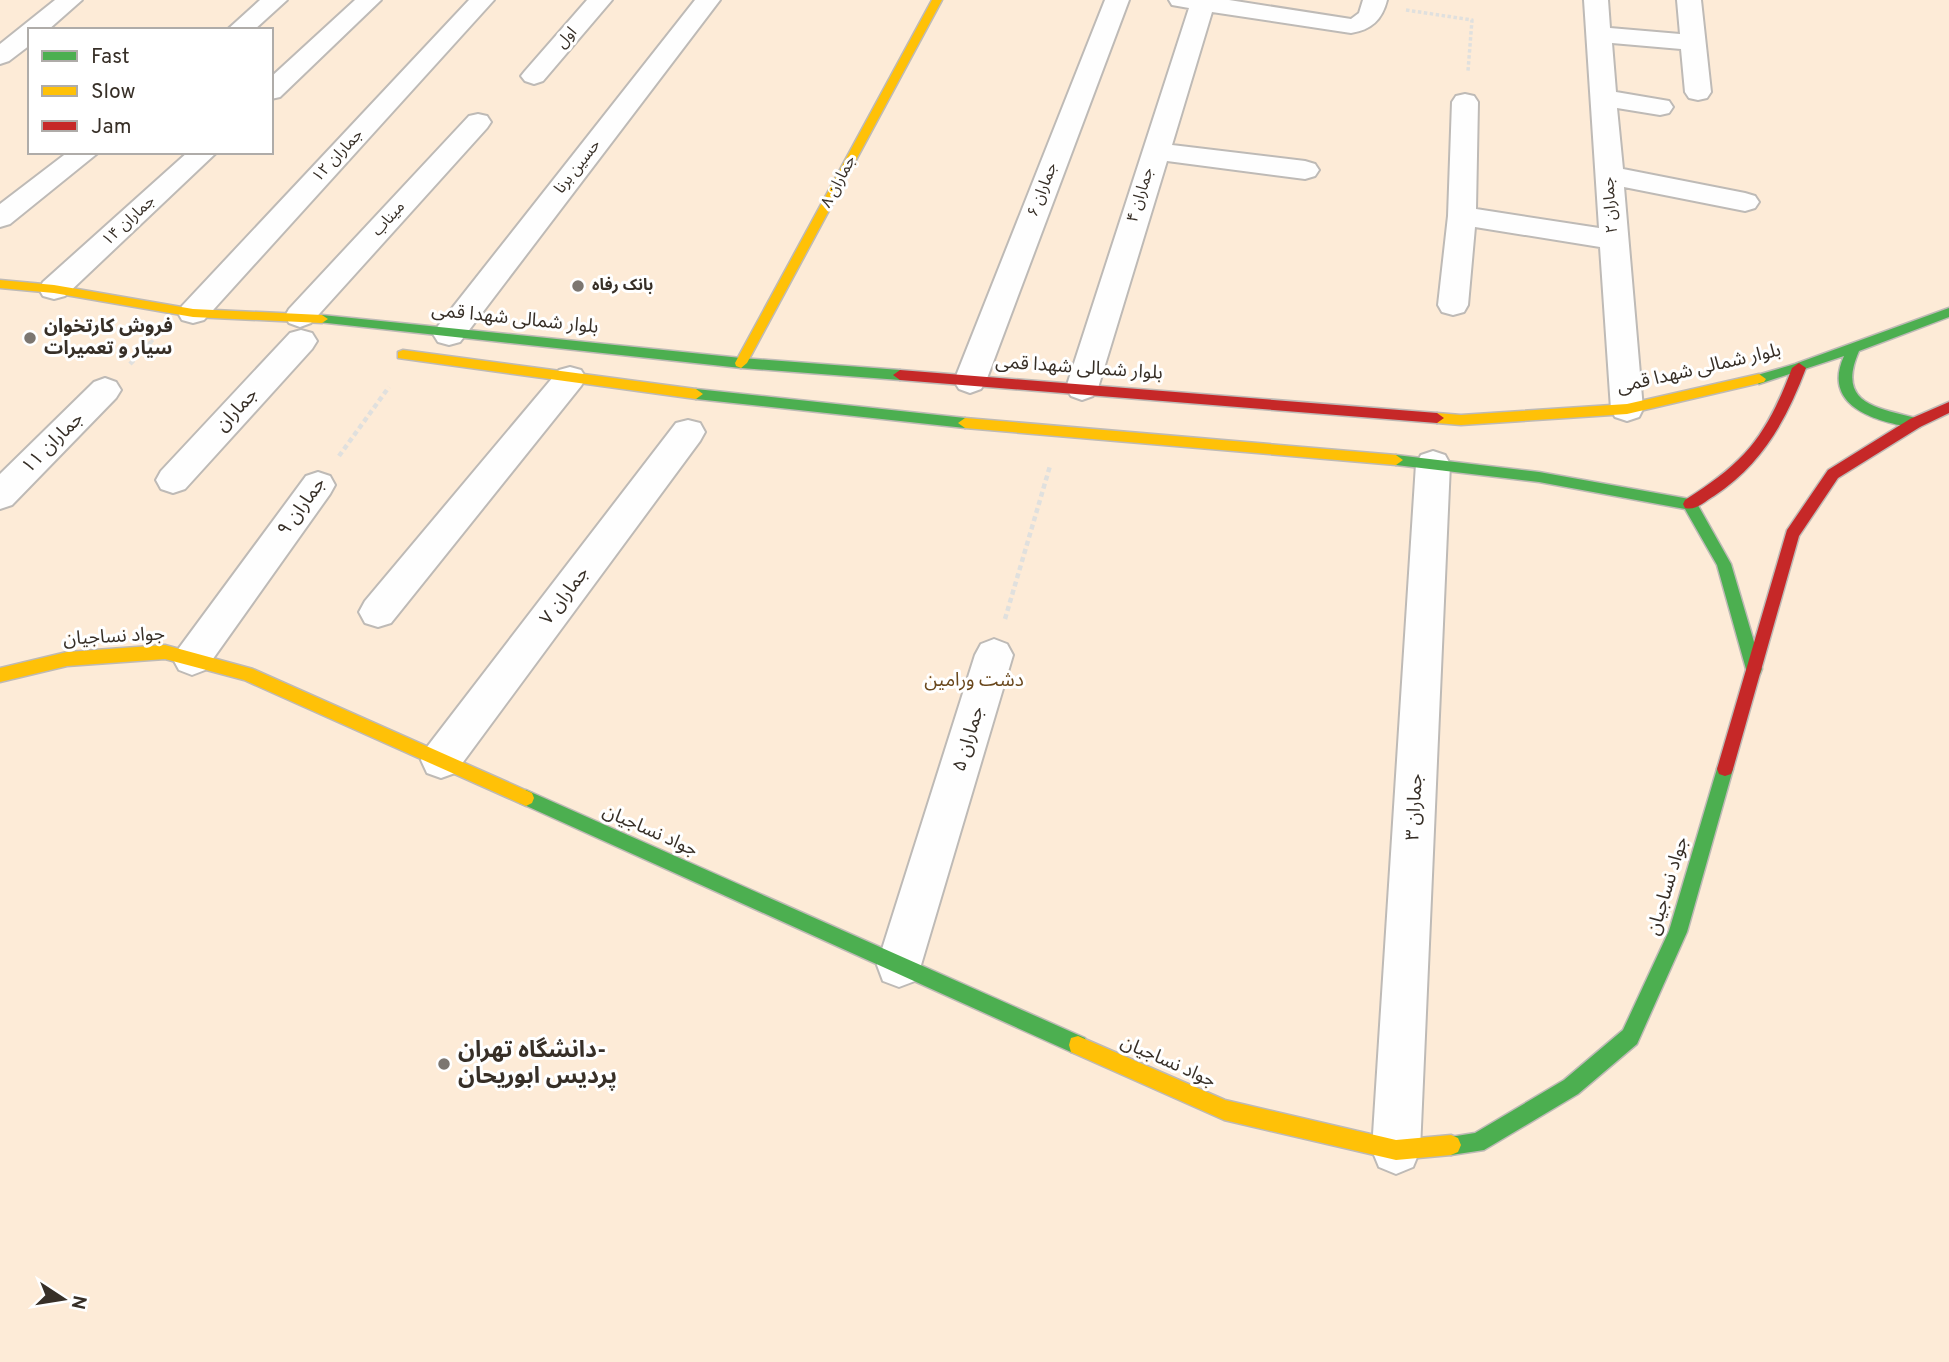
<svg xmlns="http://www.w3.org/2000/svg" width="1949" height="1362" font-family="Overpass,'Noto Sans Arabic',sans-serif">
<rect width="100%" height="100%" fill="#fbf9f7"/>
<!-- green -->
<path fill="#fdebd7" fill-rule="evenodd" d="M 0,0 L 1949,0 L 1949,1362 L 0,1362 ZM 30,30 L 271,30 L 271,152 L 30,152 Z"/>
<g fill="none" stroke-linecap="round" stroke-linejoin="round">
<defs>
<path id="street" d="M 55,0 L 82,0 L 48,30 L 30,30 L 30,45 L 9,61 L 0,64 L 0,44 Z
M 260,0 L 287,0 L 254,30 L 227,30 Z
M 355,0 L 381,0 L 280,97 L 271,99 L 271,77 Z
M 469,0 L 494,0 L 204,320 L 193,323 L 182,320 L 178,313 L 182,306 Z
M 587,0 L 612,0 L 543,81 L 534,84 L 525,81 L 521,76 L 525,71 Z
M 695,0 L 720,0 L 460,342 L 449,345 L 438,342 L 433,334 L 438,326 Z
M 1105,0 L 1129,0 L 986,381 L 981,389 L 970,393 L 959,389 L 954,381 Z
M 1169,0 L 1229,0 L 1351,19 L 1359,13 L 1363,0 L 1387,0 C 1382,20 1371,30 1351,33 L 1212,12 L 1172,145 L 1305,161 L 1315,164 L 1319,170 L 1315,176 L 1305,179 L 1167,161 L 1098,388 L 1093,396 L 1082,400 L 1071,396 L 1066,388 L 1189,8 L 1172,5 Z
M 1584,0 L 1608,0 L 1610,28 L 1680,34 L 1677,0 L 1701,0 L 1711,92 L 1707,98 L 1698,100 L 1689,98 L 1685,92 L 1681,49 L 1612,43 L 1616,92 L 1669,101 L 1673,107 L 1669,113 L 1660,115 L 1617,108 L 1623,169 L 1745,193 L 1755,196 L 1759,202 L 1755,208 L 1745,211 L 1624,187 L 1643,409 L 1639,417 L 1627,421 L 1615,417 L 1611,409 L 1600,247 L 1475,227 L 1468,305 L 1464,312 L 1453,315 L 1442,312 L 1438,305 L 1448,216 L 1452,102 L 1456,96 L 1465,94 L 1474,96 L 1478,102 L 1476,209 L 1599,228 Z
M 478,114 L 487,116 L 491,122 L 487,128 L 311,323 L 300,327 L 289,323 L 285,316 L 289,309 L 469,116 Z
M 68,152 L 99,152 L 10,224 L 0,227 L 0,204 Z
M 188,152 L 217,152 L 65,296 L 54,299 L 43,296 L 39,289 L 43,282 Z
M 301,330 L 312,333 L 317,341 L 312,349 L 185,489 L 173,493 L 161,489 L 156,480 L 161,471 L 290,333 Z
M 570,367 L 581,370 L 586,378 L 581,386 L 391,623 L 378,627 L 365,623 L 359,612 L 365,601 L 559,370 Z
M 105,378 L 116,382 L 121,390 L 116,398 L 12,505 L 0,509 L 0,474 L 94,382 Z
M 688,420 L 700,423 L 705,432 L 700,441 L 455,773 L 441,778 L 427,773 L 421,760 L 427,747 L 676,423 Z
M 1433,451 L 1445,455 L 1450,464 L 1420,1150 L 1413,1167 L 1396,1174 L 1379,1167 L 1372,1150 L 1416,464 L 1421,455 Z
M 318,472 L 330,476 L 335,485 L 330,494 L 205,670 L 192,675 L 179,670 L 173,659 L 179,648 L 306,476 Z
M 994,639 L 1007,644 L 1013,655 L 921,965 L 915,981 L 899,987 L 883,981 L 877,965 L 975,655 L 981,644 Z"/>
<path id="fast" d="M 1949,308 L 1949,317 L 1859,351 C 1835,406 1880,408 1920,419 L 1922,423 L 1920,427 L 1915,428 C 1877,422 1821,407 1844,356 L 1759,384 L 1752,379 L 1754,376 L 1795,364 Z
M 322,315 L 741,358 L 900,370 L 907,375 L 900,380 L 741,368 L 318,322 L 316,319 Z
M 696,389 L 965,418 L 972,423 L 965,428 L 696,399 L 689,394 Z
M 1396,455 L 1539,472 L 1695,500 L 1731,564 L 1762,669 L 1760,674 L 1748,674 L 1746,669 L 1717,565 L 1685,509 L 1539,482 L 1396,465 L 1389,460 Z
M 1725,762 L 1731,764 L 1733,769 L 1687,932 L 1637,1044 L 1578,1094 L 1484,1150 L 1451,1155 L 1444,1152 L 1441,1145 L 1444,1138 L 1475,1133 L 1564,1080 L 1623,1030 L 1669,931 L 1717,769 L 1719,764 Z
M 526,790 L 1085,1038 L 1087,1045 L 1085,1052 L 1078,1054 L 1071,1052 L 520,803 L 518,798 L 520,793 Z"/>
<path id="slow" d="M 932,0 L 942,0 L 747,363 L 741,368 L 736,366 L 735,363 Z
M 0,280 L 54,285 L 193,309 L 322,315 L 328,319 L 322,323 L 193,317 L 54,293 L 0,288 Z
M 403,350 L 696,389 L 703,394 L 696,399 L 398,358 L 398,352 Z
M 1759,374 L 1766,379 L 1764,382 L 1627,414 L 1461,425 L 1437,423 L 1430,418 L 1437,413 L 1461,415 L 1627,404 Z
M 965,418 L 1396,455 L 1403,460 L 1396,465 L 965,428 L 958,423 Z
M 165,645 L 253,669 L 532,793 L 534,798 L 532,803 L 526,806 L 244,680 L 165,659 L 67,666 L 0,682 L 0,668 L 67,652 Z
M 1078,1036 L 1225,1100 L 1396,1140 L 1451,1135 L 1458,1138 L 1461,1145 L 1458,1152 L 1451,1155 L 1396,1160 L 1224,1120 L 1071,1052 L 1069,1045 L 1071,1038 Z"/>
<path id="jam" d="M 1799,363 L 1806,368 C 1786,421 1762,464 1714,496 C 1705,501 1696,511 1685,508 L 1683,504 L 1685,500 C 1746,462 1767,435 1792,368 Z
M 900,370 L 1437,413 L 1444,418 L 1437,423 L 900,380 L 893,375 Z
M 1949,402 L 1949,413 L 1920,427 L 1838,478 L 1799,536 L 1733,769 L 1731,774 L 1725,776 L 1719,774 L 1717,769 L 1787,530 L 1828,470 L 1910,419 Z"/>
</defs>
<!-- street casing -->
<use href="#street" stroke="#bebab6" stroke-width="4"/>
<!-- fast casing -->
<use href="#fast" stroke="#bebab6" stroke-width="3"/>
<!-- slow casing -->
<use href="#slow" stroke="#bebab6" stroke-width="3"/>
<!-- jam casing -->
<use href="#jam" stroke="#bebab6" stroke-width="3"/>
<!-- path-far1 -->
<path stroke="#e0e0de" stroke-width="3.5" stroke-dasharray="3.5 2.5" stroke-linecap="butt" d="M 1406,10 L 1472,20 L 1468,71
M 151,342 L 153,340"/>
<!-- path -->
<path stroke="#e0e0de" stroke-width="4.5" stroke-dasharray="5 3.5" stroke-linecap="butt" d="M 130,364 L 153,340
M 339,456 L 389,387
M 1005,619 L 1050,466"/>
<!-- street -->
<use href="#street" fill="#fefefe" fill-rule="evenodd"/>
<!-- fast -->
<use href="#fast" fill="#4caf50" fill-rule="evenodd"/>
<!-- slow -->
<use href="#slow" fill="#ffc107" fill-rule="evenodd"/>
<!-- jam -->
<use href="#jam" fill="#c62828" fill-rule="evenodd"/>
</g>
<!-- markers -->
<g fill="#7c7670" stroke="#fff" stroke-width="2.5">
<circle cx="578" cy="286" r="7"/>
<circle cx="30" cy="338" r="7"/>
<circle cx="444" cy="1064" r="7"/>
</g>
<g text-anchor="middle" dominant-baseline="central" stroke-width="6" stroke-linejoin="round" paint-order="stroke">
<!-- far-street labels -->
<g font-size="16" fill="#372f27" stroke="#fff">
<text transform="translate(567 38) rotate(-49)">اول</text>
<text transform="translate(338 156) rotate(-47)">جماران ۱۲</text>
<text transform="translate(578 167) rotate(-52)">حسین برنا</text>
<text transform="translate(839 182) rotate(-62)">جماران ۸</text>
<text transform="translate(1043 190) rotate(-69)">جماران ۶</text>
<text transform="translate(1141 195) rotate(-73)">جماران ۴</text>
<text transform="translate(1611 205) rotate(-94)">جماران ۲</text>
<text transform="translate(389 219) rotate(-48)">میناب</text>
<text transform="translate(129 221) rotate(-43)">جماران ۱۴</text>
</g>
<!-- far-poi labels -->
<g font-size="16" font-weight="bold" fill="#372f27" stroke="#fff" text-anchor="start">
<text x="592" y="286">بانک رفاه</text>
</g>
<!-- street labels -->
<g font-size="19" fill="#372f27" stroke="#fff">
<text transform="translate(515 319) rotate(6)">بلوار شمالی شهدا قمی</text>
<text transform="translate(1079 368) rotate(4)">بلوار شمالی شهدا قمی</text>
<text transform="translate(1699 369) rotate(-13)">بلوار شمالی شهدا قمی</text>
<text transform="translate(237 410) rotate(-47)">جماران</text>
<text transform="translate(53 443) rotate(-45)">جماران ۱۱</text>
<text transform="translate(302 507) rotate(-54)">جماران ۹</text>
<text transform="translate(565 596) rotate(-53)">جماران ۷</text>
<text transform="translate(114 637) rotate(-3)">جواد نساجیان</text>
<text transform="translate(969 739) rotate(-73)">جماران ۵</text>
<text transform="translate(1415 807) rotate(-87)">جماران ۳</text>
<text transform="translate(650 831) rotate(24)">جواد نساجیان</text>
<text transform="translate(1668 886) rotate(-73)">جواد نساجیان</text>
<text transform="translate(1168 1062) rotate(24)">جواد نساجیان</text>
</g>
<!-- poi labels -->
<g font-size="19" font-weight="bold" fill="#372f27" stroke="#fff" text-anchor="start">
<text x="44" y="327">فروش کارتخوان<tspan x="44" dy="22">سیار و تعمیرات</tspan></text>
</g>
<!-- park labels -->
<g font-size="19" fill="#69471c" stroke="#fff">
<text x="974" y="681">دشت ورامین</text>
</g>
<!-- near-poi labels -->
<g font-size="23" font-weight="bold" fill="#372f27" stroke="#fff" text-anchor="start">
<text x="458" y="1051">دانشگاه تهران-<tspan x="458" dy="26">پردیس ابوریحان</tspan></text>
</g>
</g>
<!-- legend -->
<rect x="28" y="28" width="245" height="126" fill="#ffffff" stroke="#afaca9" stroke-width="2"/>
<rect x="42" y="51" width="35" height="10" fill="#4caf50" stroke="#afaca9" stroke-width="2"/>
<text x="91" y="63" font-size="21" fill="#372f27">Fast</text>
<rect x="42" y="86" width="35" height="10" fill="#ffc107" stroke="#afaca9" stroke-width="2"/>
<text x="91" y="98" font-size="21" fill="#372f27">Slow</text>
<rect x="42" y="121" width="35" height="10" fill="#c62828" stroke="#afaca9" stroke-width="2"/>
<text x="91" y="133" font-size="21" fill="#372f27">Jam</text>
<!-- north arrow -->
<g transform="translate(63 1299) rotate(102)" stroke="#ffffff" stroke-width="5" paint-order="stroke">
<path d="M0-5L12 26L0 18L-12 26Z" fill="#372f27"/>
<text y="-10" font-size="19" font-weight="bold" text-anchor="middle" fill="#372f27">N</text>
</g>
</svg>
